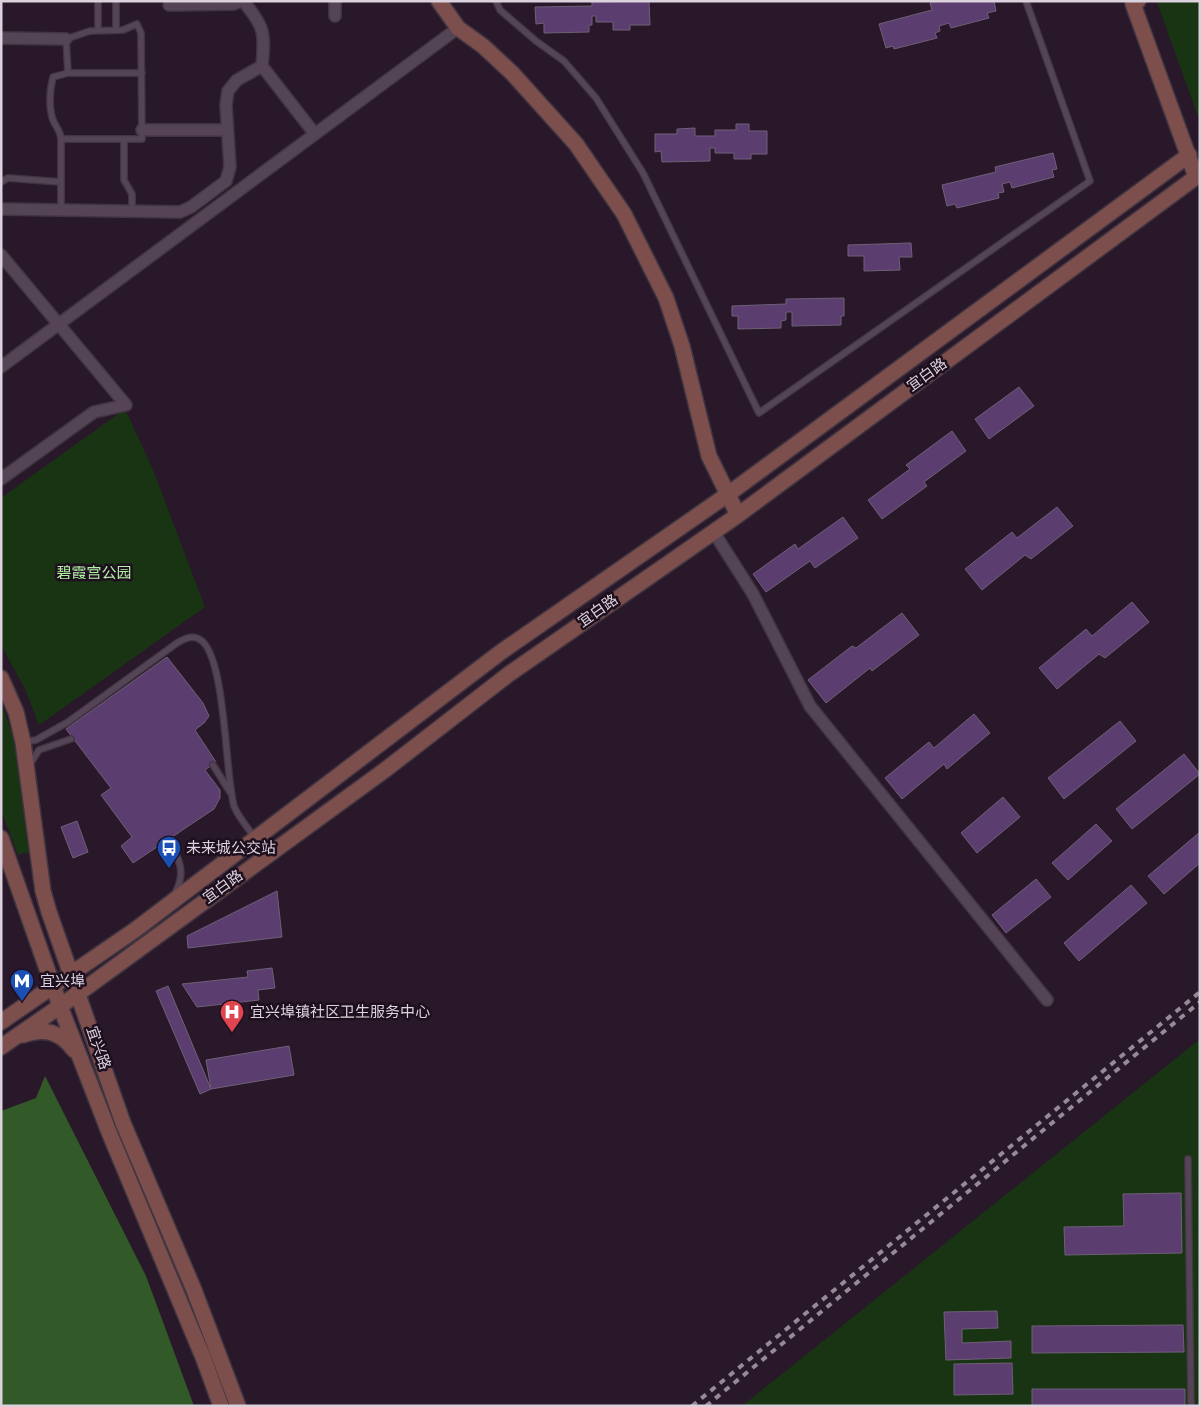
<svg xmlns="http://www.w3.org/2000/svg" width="1201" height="1407" font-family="'Sofia Sans Condensed','Noto Sans SC',sans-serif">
<rect width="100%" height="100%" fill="#281829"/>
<!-- green -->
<path fill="#193413" d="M 1156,1 L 1200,1 L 1200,122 L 1158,5 Z
M 125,409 L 152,467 L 205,607 L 39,725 L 25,689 L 1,645 L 1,498 Z
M 1,702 L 14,739 L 29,852 L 18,855 L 1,810 Z
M 1200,1039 L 1200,1406 L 742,1406 Z"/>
<!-- forest -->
<path fill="#325928" d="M 45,1076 L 146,1276 L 194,1406 L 1,1406 L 1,1111 L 36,1098 Z"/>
<!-- building -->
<path fill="#5c3d70" stroke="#6e6077" d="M 649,1 L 650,25 L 630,25 L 630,30 L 613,30 L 613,22 L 596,22 L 596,16 L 592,16 L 592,25 L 589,25 L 589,32 L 544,33 L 544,23 L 536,24 L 535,7 L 592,6 L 592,2 Z
M 937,1 L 994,1 L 996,11 L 987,13 L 989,18 L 951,28 L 949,23 L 939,26 L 940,31 L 935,33 L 937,38 L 894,49 L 893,46 L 886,48 L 879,24 L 932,10 L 930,3 Z
M 736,124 L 749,124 L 749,131 L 767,131 L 767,154 L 751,154 L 751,159 L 734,159 L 734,153 L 715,153 L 715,148 L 710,148 L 710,161 L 662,162 L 661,151 L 655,152 L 655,134 L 677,134 L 677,129 L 695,128 L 695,136 L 715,136 L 715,130 L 736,130 Z
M 1053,153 L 1057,169 L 1052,170 L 1054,177 L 1012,188 L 1010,182 L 1002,184 L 1004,192 L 998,193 L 999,198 L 957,208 L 955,204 L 947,206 L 942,185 L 996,172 L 995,167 Z
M 911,243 L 912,257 L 899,257 L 900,270 L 864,271 L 864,256 L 848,256 L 848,245 Z
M 844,298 L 844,316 L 841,316 L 841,325 L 792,326 L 792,312 L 786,312 L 786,320 L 781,321 L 781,328 L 738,329 L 738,316 L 732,316 L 732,306 L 786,304 L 786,299 Z
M 1019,387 L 1034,406 L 989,439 L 975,419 Z
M 952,431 L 966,451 L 924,482 L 927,486 L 882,519 L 868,500 L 910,469 L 906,465 Z
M 1057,507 L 1073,526 L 1031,559 L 1025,555 L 982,590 L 965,569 L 1012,532 L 1017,538 Z
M 843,517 L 858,538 L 815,568 L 810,561 L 766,592 L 753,574 L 795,544 L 798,549 Z
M 1132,602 L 1149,622 L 1105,658 L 1099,654 L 1057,689 L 1039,668 L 1086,629 L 1092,636 Z
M 902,613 L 919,635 L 872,671 L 870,668 L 826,703 L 808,680 L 852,646 L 856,648 Z
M 167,657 L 203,703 L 209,716 L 204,723 L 195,730 L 216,762 L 205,770 L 220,790 L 220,798 L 214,809 L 133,863 L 121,846 L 132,837 L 101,795 L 111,788 L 66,729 Z
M 974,714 L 990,733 L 947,769 L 944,764 L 902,799 L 885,778 L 929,742 L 934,748 Z
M 1120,721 L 1136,741 L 1064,799 L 1048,778 Z
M 1184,754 L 1200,774 L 1132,829 L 1116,809 Z
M 1003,797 L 1020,817 L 977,853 L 961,833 Z
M 77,821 L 88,852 L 73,858 L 61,827 Z
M 1096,824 L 1112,841 L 1068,880 L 1052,863 Z
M 1200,832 L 1200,863 L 1164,894 L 1148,876 Z
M 1036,879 L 1051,897 L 1006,933 L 992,915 Z
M 1131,885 L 1147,903 L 1079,961 L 1064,943 Z
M 277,891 L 282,937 L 188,948 L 187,936 Z
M 272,968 L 275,988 L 258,990 L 259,1000 L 197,1007 L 182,984 L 248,977 L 247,971 Z
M 168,986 L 211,1089 L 200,1094 L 156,991 Z
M 289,1046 L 294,1075 L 211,1089 L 206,1060 Z
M 1181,1193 L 1182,1253 L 1065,1255 L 1064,1227 L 1124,1226 L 1123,1194 Z
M 997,1311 L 998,1328 L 962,1329 L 962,1343 L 1011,1341 L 1011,1358 L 946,1360 L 944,1312 Z
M 1183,1325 L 1184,1352 L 1032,1353 L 1032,1326 Z
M 1012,1363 L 1013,1394 L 954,1395 L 954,1364 Z
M 1032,1389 L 1185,1389 L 1185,1406 L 1032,1406 Z"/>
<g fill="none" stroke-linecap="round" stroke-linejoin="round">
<defs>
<path id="lane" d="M 496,1 L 500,10 L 536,41 L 564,61 L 596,98 L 643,173 L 759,413 L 1090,181 L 1026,1
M 98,30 L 98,1
M 116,30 L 116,1
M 68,73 L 142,73
M 61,139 L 142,139 L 141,33 L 137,24 L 123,30 L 90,31 L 66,39 L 68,73 L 53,77 C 50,89 49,105 52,117 C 54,125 61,131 61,139 L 61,211
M 124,139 L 124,180 L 132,194 L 132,212
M 1,182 L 8,178 L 61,182
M 23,742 L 36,740 L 68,722 L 177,643 C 184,639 191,635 199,639 C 226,652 225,776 234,806 C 238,817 249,829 255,838
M 30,764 L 39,750 L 71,739
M 213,765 L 230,792
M 169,841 C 180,859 186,874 175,893
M 1188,1159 L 1191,1406"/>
<path id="street" d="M 335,1 L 335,16
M 169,5 L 234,4 L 240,1
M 1,38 L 66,39
M 262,66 L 314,133
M 142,130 L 227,130
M 1,209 L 180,212 L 191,207 L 226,181 L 230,167 L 226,105 L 228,91 L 237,80 L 262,66 C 265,33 265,27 243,1
M 1,255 L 126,405 L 94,412 L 1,479
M 1,367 L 458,28
M 713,531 L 753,594 L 810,706 L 1047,1000"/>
<path id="secondary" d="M 439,1 L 458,28 L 483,46 L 512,73 L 576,144 L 624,214 L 666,298 L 682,346 L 709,456 L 738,515
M 1,678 L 16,712 L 23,742 L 43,891 L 49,912 L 123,1123 L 194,1290 L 238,1406
M 1,838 L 60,1006 L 109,1132 L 203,1357 L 221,1406
M 1,1022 L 135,930 L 501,652 L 727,495 L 1189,155
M 23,1035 C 45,1028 60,1031 74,1050
M 1,1047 L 79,993 L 385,770 L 509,674 L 738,515 L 1196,177 L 1133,4 L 1138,1"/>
</defs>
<!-- lane casing -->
<use href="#lane" stroke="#413542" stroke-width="8"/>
<!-- street casing -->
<use href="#street" stroke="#413542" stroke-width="14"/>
<!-- secondary casing -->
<use href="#secondary" stroke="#413542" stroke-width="18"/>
<!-- lane -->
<use href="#lane" stroke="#554356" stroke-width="5.5"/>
<!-- street -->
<use href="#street" stroke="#554356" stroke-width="11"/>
<!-- secondary -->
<use href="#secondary" stroke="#7c4e4c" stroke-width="15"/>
<!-- rail -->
<path stroke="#978a98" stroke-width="4" stroke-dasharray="6 6" stroke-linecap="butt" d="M 692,1406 L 1200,992
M 706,1406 L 1200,1002"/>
</g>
<!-- icons -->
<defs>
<symbol id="bus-pin" viewBox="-11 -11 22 30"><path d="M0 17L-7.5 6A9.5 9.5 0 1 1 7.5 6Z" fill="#1a4fb4" stroke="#1e0f1f"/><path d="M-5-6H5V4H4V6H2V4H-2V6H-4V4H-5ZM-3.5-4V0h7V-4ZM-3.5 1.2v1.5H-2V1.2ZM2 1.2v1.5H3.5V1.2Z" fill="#fff"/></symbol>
<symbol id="metro-pin" viewBox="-11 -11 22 30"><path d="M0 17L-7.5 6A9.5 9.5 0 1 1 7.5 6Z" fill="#1a4fb4" stroke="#1e0f1f"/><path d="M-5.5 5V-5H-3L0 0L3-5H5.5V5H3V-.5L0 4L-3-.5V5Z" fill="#fff"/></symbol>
<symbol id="hospital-pin" viewBox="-11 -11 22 30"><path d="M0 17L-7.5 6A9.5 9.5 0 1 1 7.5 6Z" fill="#e0444e" stroke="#1e0f1f"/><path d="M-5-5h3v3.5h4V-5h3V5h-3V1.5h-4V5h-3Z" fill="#fff"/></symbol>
</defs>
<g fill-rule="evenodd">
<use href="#bus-pin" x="155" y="834" width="28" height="38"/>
<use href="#metro-pin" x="8" y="967" width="28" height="38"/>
<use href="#hospital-pin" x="218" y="998" width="28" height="38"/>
</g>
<g text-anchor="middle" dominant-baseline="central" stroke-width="5" stroke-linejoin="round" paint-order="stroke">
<!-- street labels -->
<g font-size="15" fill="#dcd2dd" stroke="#1e0f1f">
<text transform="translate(927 375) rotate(-36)">宜白路</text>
<text transform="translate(598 611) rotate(-35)">宜白路</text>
<text transform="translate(223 887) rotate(-36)">宜白路</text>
<text transform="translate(98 1048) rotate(71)">宜兴路</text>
</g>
<!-- park labels -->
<g font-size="15" fill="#b2f0a4" stroke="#1e0f1f">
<text x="94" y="573">碧霞宫公园</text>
</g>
<!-- poi labels -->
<g font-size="15" fill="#dcd2dd" stroke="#1e0f1f" text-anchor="start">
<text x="186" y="848">未来城公交站</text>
<text x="40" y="981">宜兴埠</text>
<text x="250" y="1012">宜兴埠镇社区卫生服务中心</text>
</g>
</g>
<!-- border -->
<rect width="1201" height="1407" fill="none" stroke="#dcd2dd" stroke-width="5"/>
</svg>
